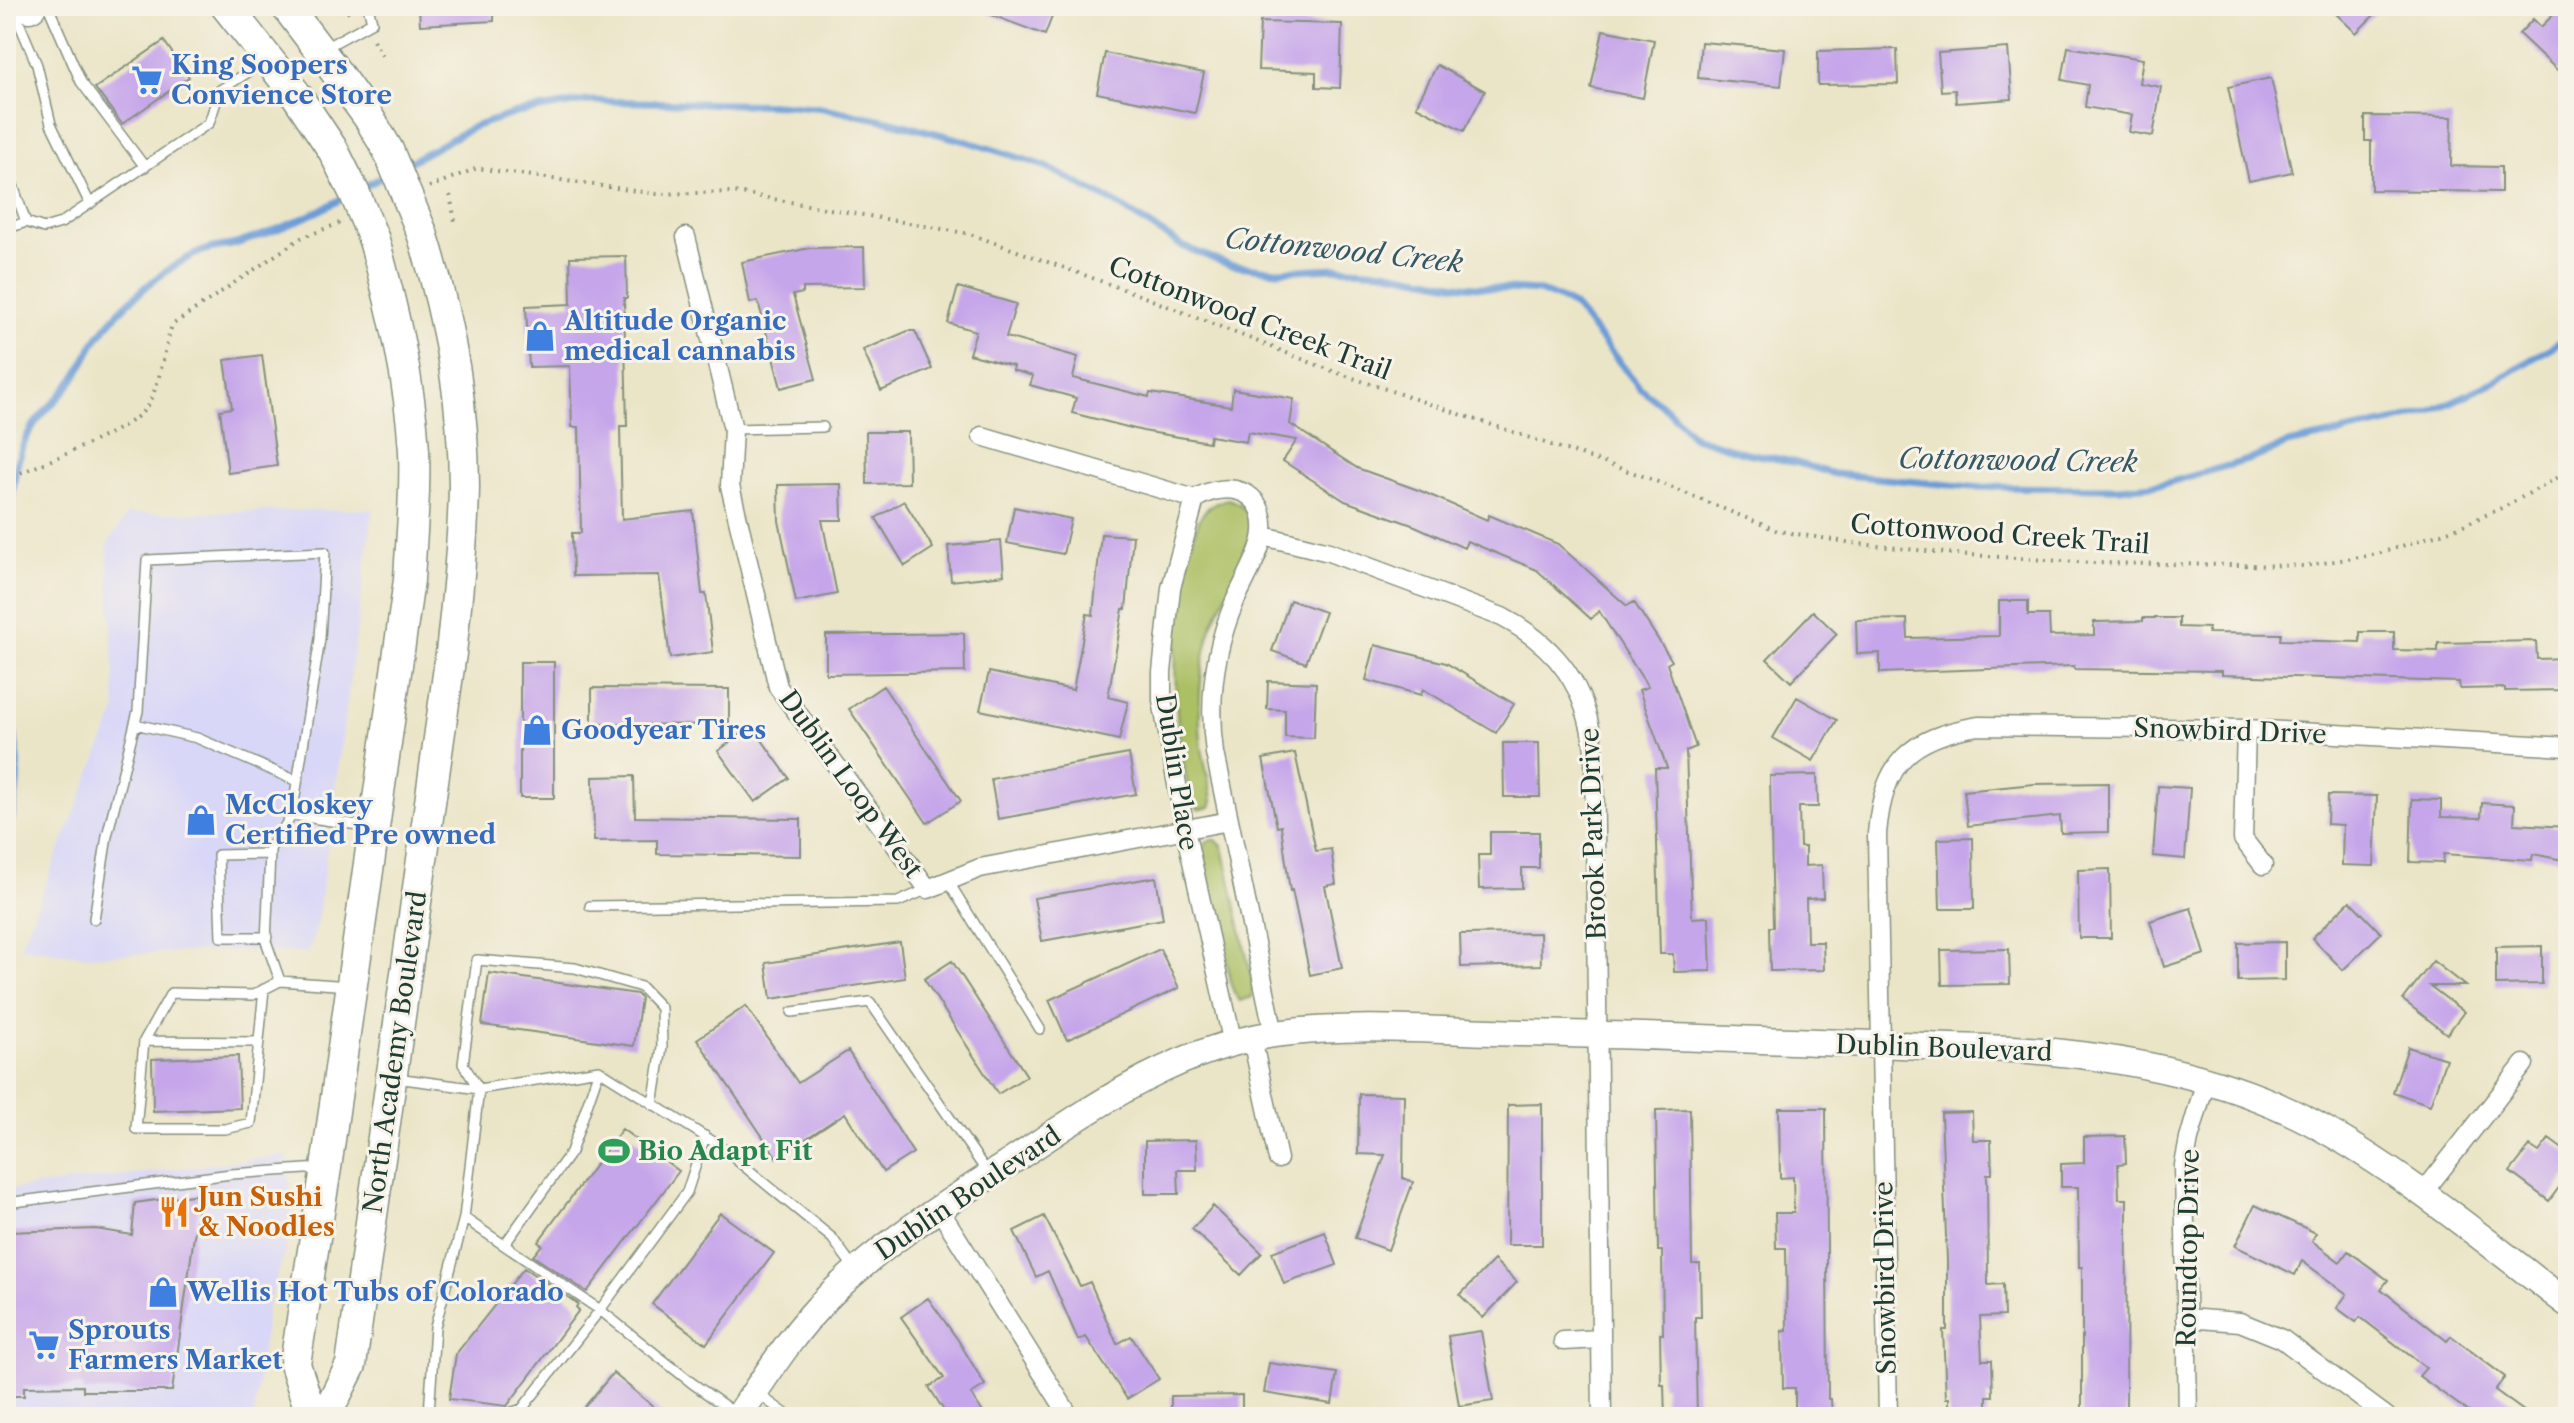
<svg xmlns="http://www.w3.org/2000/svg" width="2574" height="1423" font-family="'Libre Caslon Text',serif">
<rect width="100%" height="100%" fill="#f7f3e8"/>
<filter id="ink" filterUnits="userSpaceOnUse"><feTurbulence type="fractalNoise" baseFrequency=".0125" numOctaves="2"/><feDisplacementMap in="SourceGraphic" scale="16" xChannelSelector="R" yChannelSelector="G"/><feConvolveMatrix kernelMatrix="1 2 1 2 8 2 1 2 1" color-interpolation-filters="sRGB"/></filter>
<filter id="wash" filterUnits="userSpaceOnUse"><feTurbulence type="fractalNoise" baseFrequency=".006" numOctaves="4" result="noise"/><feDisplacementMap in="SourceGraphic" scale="32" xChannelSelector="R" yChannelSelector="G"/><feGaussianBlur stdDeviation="1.8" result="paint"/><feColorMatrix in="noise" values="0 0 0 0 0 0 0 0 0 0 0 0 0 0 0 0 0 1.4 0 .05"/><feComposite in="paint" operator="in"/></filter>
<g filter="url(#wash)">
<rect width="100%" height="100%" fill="#ebe5c8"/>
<!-- built -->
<path fill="#d9d7f7" d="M 373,509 L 316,930 L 308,953 L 233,950 L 88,956 L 20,947 L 116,711 L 107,545 L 127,514 Z
M 287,1155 L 292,1204 L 287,1245 L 267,1308 L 254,1417 L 6,1417 L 6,1190 Z"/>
<!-- green -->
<path fill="#abbf63" stroke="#657e4c" stroke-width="2" d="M 1228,499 C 1242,503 1252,515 1252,530 C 1253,550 1218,606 1210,631 C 1200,666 1198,705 1201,741 C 1203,761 1210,781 1212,801 L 1211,807 L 1199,810 C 1188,799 1187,781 1184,765 C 1170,694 1174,627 1189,556 C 1193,542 1195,522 1206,510 C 1212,504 1219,501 1228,499 Z
M 1210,840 L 1216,840 L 1223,847 L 1253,985 L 1252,997 L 1240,1001 L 1233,991 L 1203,852 L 1206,842 Z"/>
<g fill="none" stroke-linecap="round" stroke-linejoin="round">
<!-- stream -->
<path stroke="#6c9cd6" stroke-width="7" d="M 404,165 L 473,127 L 516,113 L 587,101 L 790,105 L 823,108 L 888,121 L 966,141 L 1045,166 L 1115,203 L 1182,246 L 1230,265 L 1277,271 L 1335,268 L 1384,271 L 1463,286 L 1538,291 L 1558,298 L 1574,306 L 1641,389 L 1667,409 L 1694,437 L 1742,452 L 1794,462 L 1834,474 L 1972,487 L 2120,488 L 2163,484 L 2252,459 L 2287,444 L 2393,422 L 2432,411 L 2496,381 L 2568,337
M 362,188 L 389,173
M 6,537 C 13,504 12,465 27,436 C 38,415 56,402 70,384 C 82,370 88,352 98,337 C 120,306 165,267 200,252 C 211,247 224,247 236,244 C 274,232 312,216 347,196
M 6,605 L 10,646 L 6,659
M 6,703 C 24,758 19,789 6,844"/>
</g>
<g id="blocks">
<!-- building -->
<path fill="#c6a6ea" d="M 419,6 L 494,6 L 494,21 L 420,25 Z
M 974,6 L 1056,6 L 1045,35 L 973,8 Z
M 2328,6 L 2383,6 L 2356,33 Z
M 2562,6 L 2568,6 L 2568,80 L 2519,34 L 2533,19 L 2541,27 Z
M 1260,22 L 1342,24 L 1340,88 L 1316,87 L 1316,72 L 1258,70 Z
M 1603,30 L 1654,40 L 1643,98 L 1591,88 Z
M 164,41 L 189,77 L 122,124 L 95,88 Z
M 1701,42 L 1785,49 L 1781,86 L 1698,78 Z
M 2068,47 L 2143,59 L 2139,83 L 2161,87 L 2153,136 L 2129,132 L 2132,115 L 2085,107 L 2088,85 L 2062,80 Z
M 2008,48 L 2012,99 L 1956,103 L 1955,90 L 1941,91 L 1938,53 Z
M 1897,49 L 1898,84 L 1818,85 L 1818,51 Z
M 1105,53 L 1204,73 L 1195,113 L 1097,93 Z
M 1437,65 L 1485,91 L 1464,131 L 1416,106 Z
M 2271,78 L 2292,172 L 2249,181 L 2228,87 Z
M 2365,116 L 2452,117 L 2451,166 L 2501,167 L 2501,192 L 2371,190 L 2371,141 L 2365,141 Z
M 864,247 L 865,287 L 803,288 L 803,293 L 793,295 L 816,379 L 781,388 L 758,301 L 750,303 L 742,262 L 810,248 Z
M 626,256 L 627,298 L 624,298 L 627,426 L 620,426 L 622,519 L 693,511 L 702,594 L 706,594 L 713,652 L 670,658 L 659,575 L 573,576 L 572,533 L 581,533 L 579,427 L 572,427 L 570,366 L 529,367 L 526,306 L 571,304 L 570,257 Z
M 958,287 L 1016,304 L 1006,337 L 1078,357 L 1073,378 L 1149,397 L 1150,393 L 1231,406 L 1233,389 L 1294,399 L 1290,424 L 1357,468 L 1421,491 L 1487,520 L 1489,515 L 1558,544 L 1627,606 L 1634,602 L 1672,661 L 1667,664 L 1696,747 L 1686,751 L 1692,918 L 1709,917 L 1711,971 L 1674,972 L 1673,954 L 1660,954 L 1655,768 L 1667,768 L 1639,690 L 1648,687 L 1599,611 L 1591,619 L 1537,570 L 1467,541 L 1464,548 L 1415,526 L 1345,501 L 1283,461 L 1297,440 L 1248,432 L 1246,442 L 1210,436 L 1209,442 L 1143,431 L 1072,413 L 1076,398 L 1030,385 L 1033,376 L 1012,370 L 1013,366 L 969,354 L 976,331 L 948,323 Z
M 908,331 L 915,331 L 932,369 L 881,391 L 863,350 Z
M 262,355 L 277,466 L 228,473 L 220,410 L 232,408 L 225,360 Z
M 866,432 L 908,432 L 909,483 L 867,484 Z
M 841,484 L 842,520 L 822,520 L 837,594 L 796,602 L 779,521 L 778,485 Z
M 904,501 L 933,548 L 905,566 L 876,518 Z
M 1014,507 L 1071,519 L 1063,554 L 1007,543 Z
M 1101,534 L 1133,536 L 1126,609 L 1123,609 L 1108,697 L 1128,702 L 1119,740 L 980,710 L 989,672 L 1073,690 L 1087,614 L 1093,615 Z
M 1001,541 L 1004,575 L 951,581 L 948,546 Z
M 1290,600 L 1325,612 L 1306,663 L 1272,651 Z
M 1999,601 L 2028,601 L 2028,615 L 2049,615 L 2050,636 L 2094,635 L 2094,622 L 2143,621 L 2143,618 L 2179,618 L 2179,627 L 2208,628 L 2208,633 L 2281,634 L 2280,640 L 2360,642 L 2360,632 L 2394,632 L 2394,650 L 2438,651 L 2438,643 L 2536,641 L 2537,659 L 2568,658 L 2568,690 L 2505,691 L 2505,688 L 2460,689 L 2459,682 L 2222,675 L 2222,671 L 2074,669 L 2074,666 L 1880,673 L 1880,653 L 1857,654 L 1856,620 L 1907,619 L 1908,638 L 1999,636 Z
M 1813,611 L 1837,634 L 1791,682 L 1767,659 Z
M 964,633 L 965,672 L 826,674 L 826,635 Z
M 1375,645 L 1446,663 L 1514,704 L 1496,733 L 1423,689 L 1421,695 L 1366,680 Z
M 520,662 L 554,662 L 554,798 L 520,798 Z
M 1268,681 L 1316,683 L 1314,738 L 1285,737 L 1285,710 L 1267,709 Z
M 883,686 L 961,801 L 927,823 L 849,709 Z
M 592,688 L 729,689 L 729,725 L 592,724 Z
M 1797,697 L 1837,720 L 1813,761 L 1773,738 Z
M 752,726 L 789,778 L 755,802 L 718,751 Z
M 1503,743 L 1539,743 L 1540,797 L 1504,797 Z
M 1295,753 L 1316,851 L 1331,849 L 1336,884 L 1325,886 L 1342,968 L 1310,975 L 1292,890 L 1290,891 L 1281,826 L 1277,827 L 1263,759 Z
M 1129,754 L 1136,794 L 998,819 L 991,779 Z
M 1817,775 L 1818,807 L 1799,807 L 1800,847 L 1805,847 L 1805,866 L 1822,865 L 1823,898 L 1806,899 L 1807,942 L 1823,942 L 1824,970 L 1770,971 L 1769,927 L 1773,927 L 1770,776 Z
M 634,776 L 635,817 L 801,819 L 801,856 L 657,854 L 657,840 L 594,841 L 593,777 Z
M 2108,783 L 2108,832 L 2061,833 L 2060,816 L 1968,826 L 1964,791 L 2034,784 Z
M 2158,786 L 2190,788 L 2185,859 L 2153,856 Z
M 2328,795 L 2377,796 L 2374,866 L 2342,865 L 2343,825 L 2327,824 Z
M 2412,799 L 2441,800 L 2441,817 L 2481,818 L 2482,803 L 2515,805 L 2514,824 L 2568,827 L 2568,861 L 2533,854 L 2532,860 L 2444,854 L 2443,863 L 2410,862 Z
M 1490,832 L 1539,832 L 1539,868 L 1522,868 L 1522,888 L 1479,889 L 1478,855 L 1490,855 Z
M 1973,838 L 1974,909 L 1940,909 L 1938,839 Z
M 2110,869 L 2111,938 L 2079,938 L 2078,870 Z
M 1156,877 L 1163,919 L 1042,941 L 1034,898 Z
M 2350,901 L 2381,933 L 2343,970 L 2312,938 Z
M 2191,908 L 2205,954 L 2164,967 L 2150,921 Z
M 1540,933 L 1541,965 L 1461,967 L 1460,934 Z
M 900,942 L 905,978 L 771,999 L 766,963 Z
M 2285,942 L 2285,980 L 2238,981 L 2238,943 Z
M 2542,946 L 2542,984 L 2496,985 L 2496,947 Z
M 1160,949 L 1179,988 L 1067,1040 L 1049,1000 Z
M 2009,949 L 2010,984 L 1942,985 L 1941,950 Z
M 952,961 L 1027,1076 L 998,1094 L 924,979 Z
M 2433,961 L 2465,986 L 2430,986 L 2464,1012 L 2447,1034 L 2403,1000 Z
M 489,973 L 637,994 L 641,998 L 634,1046 L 482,1025 Z
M 746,1006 L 798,1083 L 848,1051 L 913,1153 L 883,1172 L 845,1113 L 777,1158 L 697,1039 Z
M 2408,1047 L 2446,1059 L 2430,1105 L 2393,1092 Z
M 238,1056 L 240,1108 L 153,1111 L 152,1059 Z
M 1359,1094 L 1404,1095 L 1403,1178 L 1413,1182 L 1388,1250 L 1355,1238 L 1385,1155 L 1358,1154 Z
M 1542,1104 L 1542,1245 L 1507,1245 L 1508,1105 Z
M 1779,1108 L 1826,1108 L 1828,1399 L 1831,1399 L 1832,1417 L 1795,1417 L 1795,1388 L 1783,1388 L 1782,1331 L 1787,1331 L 1786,1248 L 1776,1248 L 1775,1213 L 1794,1213 L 1793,1177 L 1780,1178 Z
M 1690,1109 L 1692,1264 L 1700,1264 L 1701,1317 L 1695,1317 L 1697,1417 L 1665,1417 L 1664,1385 L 1661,1385 L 1660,1334 L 1663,1334 L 1662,1251 L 1658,1251 L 1656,1110 Z
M 1972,1112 L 1973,1140 L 1991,1140 L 1992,1174 L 1987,1174 L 1988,1285 L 2003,1284 L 2004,1316 L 1980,1317 L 1982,1360 L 1992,1360 L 1993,1396 L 1987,1396 L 1987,1417 L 1949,1417 L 1949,1398 L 1946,1398 L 1943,1330 L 1947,1330 L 1947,1260 L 1941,1113 Z
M 622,1129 L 679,1171 L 587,1292 L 533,1256 L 542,1245 L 538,1242 Z
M 2125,1136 L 2126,1163 L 2118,1164 L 2119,1199 L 2127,1199 L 2126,1417 L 2082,1417 L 2082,1267 L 2079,1267 L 2078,1187 L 2061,1187 L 2061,1164 L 2084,1163 L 2084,1137 Z
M 2549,1139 L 2568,1153 L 2568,1175 L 2549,1201 L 2510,1172 L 2530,1146 L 2539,1152 Z
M 1196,1140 L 1197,1170 L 1178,1170 L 1179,1194 L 1145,1194 L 1145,1141 Z
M 200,1194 L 172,1391 L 83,1391 L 83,1386 L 24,1387 L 24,1396 L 6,1396 L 6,1232 L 96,1229 L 132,1235 L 135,1203 Z
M 2255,1205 L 2316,1233 L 2312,1241 L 2340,1262 L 2348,1251 L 2388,1280 L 2381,1289 L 2447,1341 L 2451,1336 L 2505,1377 L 2495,1390 L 2532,1417 L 2476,1417 L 2419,1376 L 2426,1368 L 2360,1317 L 2356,1322 L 2337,1308 L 2347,1294 L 2302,1261 L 2295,1275 L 2235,1246 Z
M 1213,1206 L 1262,1253 L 1241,1275 L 1192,1229 Z
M 720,1213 L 774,1253 L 706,1344 L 652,1304 Z
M 1044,1216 L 1080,1286 L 1090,1282 L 1117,1344 L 1131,1336 L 1159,1379 L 1127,1399 L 1086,1337 L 1078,1340 L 1048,1271 L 1036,1277 L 1014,1231 Z
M 1325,1232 L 1337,1265 L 1284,1284 L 1272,1252 Z
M 1494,1260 L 1517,1282 L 1483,1318 L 1460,1295 Z
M 524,1268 L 578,1304 L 576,1307 L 579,1310 L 507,1406 L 449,1399 L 456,1354 Z
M 928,1298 L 958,1340 L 985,1385 L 971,1394 L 986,1417 L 948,1417 L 929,1387 L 944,1378 L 901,1317 Z
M 1481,1331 L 1493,1401 L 1459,1406 L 1448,1336 Z
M 1269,1363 L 1337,1373 L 1332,1404 L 1264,1393 Z
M 613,1373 L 666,1417 L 576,1417 Z
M 1242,1395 L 1242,1417 L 1171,1417 L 1171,1396 Z"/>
</g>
</g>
<g filter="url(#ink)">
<use href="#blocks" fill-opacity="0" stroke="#85917e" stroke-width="2"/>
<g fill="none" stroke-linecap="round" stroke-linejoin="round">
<defs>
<path id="service" d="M 48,6 L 81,82 L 145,167
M 15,13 L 37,65 L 51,124 L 90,204
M 323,49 L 372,22 L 368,6
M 6,166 L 26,222
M 6,229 L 26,222 L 44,228 L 61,223 L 209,123 L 220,90 L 264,62
M 733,429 L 823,427
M 135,724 L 197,738 L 297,781
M 948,881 L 1040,1029
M 590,906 L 898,902 L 928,889
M 94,919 L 107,836 L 138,711 L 147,560 L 325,552 L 320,639 L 292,815 L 371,827
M 267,937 L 221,937 L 218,855 L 270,854
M 280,981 L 349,986
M 264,989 L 251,1123 L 225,1129 L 136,1129 L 144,1041 L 171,993 L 253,995 L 280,981 L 266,941 L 270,854 L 270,849 L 292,815
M 792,1012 L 870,1002 L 987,1172
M 144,1041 L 259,1042
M 396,1078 L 479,1089 L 464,1218 L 435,1327 L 429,1413 L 468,1417
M 653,1105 L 662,1047 L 661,1008 L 641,987 L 575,968 L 477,960 L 463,1064 L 479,1089 L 599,1070 L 717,1144 L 832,1238 L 854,1268
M 6,1203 L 231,1174 L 321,1168
M 464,1218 L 600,1310 L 687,1192 L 705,1136
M 505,1244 L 571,1152 L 599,1070
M 757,1393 L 790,1417
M 498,1417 L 522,1409 L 600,1310 L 692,1383 L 736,1414"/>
<path id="minor" d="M 6,17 L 33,6
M 686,237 L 733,429 L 730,486 L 778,687 L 928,889 L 980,868 L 1229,821
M 982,436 L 1195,499 C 1226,480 1266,488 1263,532 C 1262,551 1243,583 1235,601 C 1214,650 1208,701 1215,753 L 1274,1034
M 1195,499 L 1171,588 L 1162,672 L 1162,700 L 1185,830 L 1233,1044
M 1264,536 L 1329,552 L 1502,617 C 1559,647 1586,687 1594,750 L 1602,1417
M 2246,729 L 2243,839 L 2263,865
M 1252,1039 L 1278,1159
M 2422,1194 L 2524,1064
M 939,1209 L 1070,1417
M 2186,1318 L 2240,1322 L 2282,1339 L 2387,1417
M 1563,1341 L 1601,1339
M 1888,1417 L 1877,834 C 1883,763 1908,738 1978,726 L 2246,729 L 2568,747
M 2188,1417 L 2184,1165 L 2189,1139 L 2206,1080"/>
<path id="secondary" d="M 738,1417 C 767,1374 795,1329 832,1293 C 883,1243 944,1205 1003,1167 C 1088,1111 1172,1049 1275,1034 C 1357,1023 1442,1031 1523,1033 C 1687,1036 1850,1044 2013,1049 C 2115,1055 2220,1074 2311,1122 C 2403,1172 2485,1241 2568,1304"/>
<path id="trunk" d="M 226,6 L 295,93
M 286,6 L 330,64
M 29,7 L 31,6
M 312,1417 L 295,1364 L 326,1168 L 409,580 C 411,538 416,494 414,451 C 410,380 393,309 374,240
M 325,1417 L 351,1365 L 451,653 C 457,598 463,542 464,487 C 464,401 448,315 422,233"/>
</defs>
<!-- service casing -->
<use href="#service" stroke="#85917e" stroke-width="12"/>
<!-- minor casing -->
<use href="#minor" stroke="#85917e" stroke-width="21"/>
<!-- secondary casing -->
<use href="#secondary" stroke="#85917e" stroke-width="29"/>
<!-- trunk casing -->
<use href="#trunk" stroke="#85917e" stroke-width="33"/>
<!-- path -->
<path stroke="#85917e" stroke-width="4" stroke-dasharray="2 6" stroke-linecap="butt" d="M 342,6 L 352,16
M 373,40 L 384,59
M 429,187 L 477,168 L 657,194 L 734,192 L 970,234 L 1134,293 L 1335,372 L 1646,477 L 1778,531 L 1859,544 L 1955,554 L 2092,563 L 2304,566 L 2378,554 L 2459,527 L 2506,506 L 2568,472
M 450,195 L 456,226
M 6,479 C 36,466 129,431 145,409 C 160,388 164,350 172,325 L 301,238 L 340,223"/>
<!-- service -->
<use href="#service" stroke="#fff" stroke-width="9"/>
<!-- minor -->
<use href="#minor" stroke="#fff" stroke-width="18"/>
<!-- secondary -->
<use href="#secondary" stroke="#fff" stroke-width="26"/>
<!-- trunk -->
<use href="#trunk" stroke="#fff" stroke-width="30"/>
<defs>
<path id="trunk-bridge" d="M 330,64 L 369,118 L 388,150 L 422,233
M 295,93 L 333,150 L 355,194 L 374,240"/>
</defs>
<!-- trunk-bridge casing -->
<use href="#trunk-bridge" stroke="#85917e" stroke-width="33" stroke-linecap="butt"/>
<!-- trunk-bridge -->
<use href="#trunk-bridge" stroke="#fff" stroke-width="30"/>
</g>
</g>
<!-- icons -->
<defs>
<symbol id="supermarket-bare" viewBox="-9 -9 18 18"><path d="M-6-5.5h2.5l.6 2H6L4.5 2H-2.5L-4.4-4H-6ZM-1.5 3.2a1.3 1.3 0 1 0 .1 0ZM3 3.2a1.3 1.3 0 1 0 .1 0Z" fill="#3f7fe0" stroke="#f7f3e8" stroke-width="2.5" paint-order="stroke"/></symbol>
<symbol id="shop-bare" viewBox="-9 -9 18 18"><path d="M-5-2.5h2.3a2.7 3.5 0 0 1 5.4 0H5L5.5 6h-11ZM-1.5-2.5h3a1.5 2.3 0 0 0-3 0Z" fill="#3f7fe0" stroke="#f7f3e8" stroke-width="2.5" paint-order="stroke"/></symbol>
<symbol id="stadium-bare" viewBox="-9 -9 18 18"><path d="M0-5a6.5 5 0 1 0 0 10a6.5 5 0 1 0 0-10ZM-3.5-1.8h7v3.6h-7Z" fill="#2e9e5b" stroke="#f7f3e8" stroke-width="2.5" paint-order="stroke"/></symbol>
<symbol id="restaurant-bare" viewBox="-9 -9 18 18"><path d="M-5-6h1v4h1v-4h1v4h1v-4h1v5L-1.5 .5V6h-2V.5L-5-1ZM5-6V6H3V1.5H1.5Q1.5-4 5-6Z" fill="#e8710a" stroke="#f7f3e8" stroke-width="2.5" paint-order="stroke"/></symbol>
</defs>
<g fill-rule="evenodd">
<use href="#supermarket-bare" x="125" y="58" width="44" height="44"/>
<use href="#shop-bare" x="518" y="314" width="44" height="44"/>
<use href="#shop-bare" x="515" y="708" width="44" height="44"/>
<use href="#shop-bare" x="179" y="798" width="44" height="44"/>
<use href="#stadium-bare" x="592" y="1129" width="44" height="44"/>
<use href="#restaurant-bare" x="152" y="1190" width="44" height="44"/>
<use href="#shop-bare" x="141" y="1270" width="44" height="44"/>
<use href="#supermarket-bare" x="22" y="1323" width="44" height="44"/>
</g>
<g text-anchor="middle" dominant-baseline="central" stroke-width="6" stroke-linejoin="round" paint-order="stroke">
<!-- shop labels -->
<g font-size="26" font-weight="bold" fill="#366cbe" stroke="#f7f3e8" text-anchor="start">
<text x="171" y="65">King Soopers<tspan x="171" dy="30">Convience Store</tspan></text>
<text x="564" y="321">Altitude Organic<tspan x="564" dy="30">medical cannabis</tspan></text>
<text x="561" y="730">Goodyear Tires</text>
<text x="225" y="805">McCloskey<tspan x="225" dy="30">Certified Pre owned</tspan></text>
<text x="187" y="1292">Wellis Hot Tubs of Colorado</text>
<text x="68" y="1330">Sprouts<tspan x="68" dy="30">Farmers Market</tspan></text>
</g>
<!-- street labels -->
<g font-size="26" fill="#1f3d34" stroke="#f7f3e8">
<text transform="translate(1250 318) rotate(21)">Cottonwood Creek Trail</text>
<text transform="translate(2000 534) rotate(4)">Cottonwood Creek Trail</text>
<text transform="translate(2230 731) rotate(2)">Snowbird Drive</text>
<text transform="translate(1177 772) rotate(81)">Dublin Place</text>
<text transform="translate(851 784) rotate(54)">Dublin Loop West</text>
<text transform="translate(1593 834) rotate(-92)">Brook Park Drive</text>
<text transform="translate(1944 1048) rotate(2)">Dublin Boulevard</text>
<text transform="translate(395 1052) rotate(-82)">North Academy Boulevard</text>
<text transform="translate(968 1193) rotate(-34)">Dublin Boulevard</text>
<text transform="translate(2188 1248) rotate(-89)">Roundtop Drive</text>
<text transform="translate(1885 1278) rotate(-91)">Snowbird Drive</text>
</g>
<!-- leisure labels -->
<g font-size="26" font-weight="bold" fill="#27864d" stroke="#f7f3e8" text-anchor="start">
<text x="638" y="1151">Bio Adapt Fit</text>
</g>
<!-- food labels -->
<g font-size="26" font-weight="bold" fill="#c56008" stroke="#f7f3e8" text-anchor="start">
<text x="198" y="1197">Jun Sushi<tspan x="198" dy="30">&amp; Noodles</tspan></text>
</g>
<!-- water labels -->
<g font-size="28" font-style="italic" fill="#365a65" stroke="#f7f3e8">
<text transform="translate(1344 250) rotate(6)">Cottonwood Creek</text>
<text transform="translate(2018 460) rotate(1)">Cottonwood Creek</text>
</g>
</g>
<!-- margin -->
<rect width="2574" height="1423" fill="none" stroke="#f7f3e8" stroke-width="32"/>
</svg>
